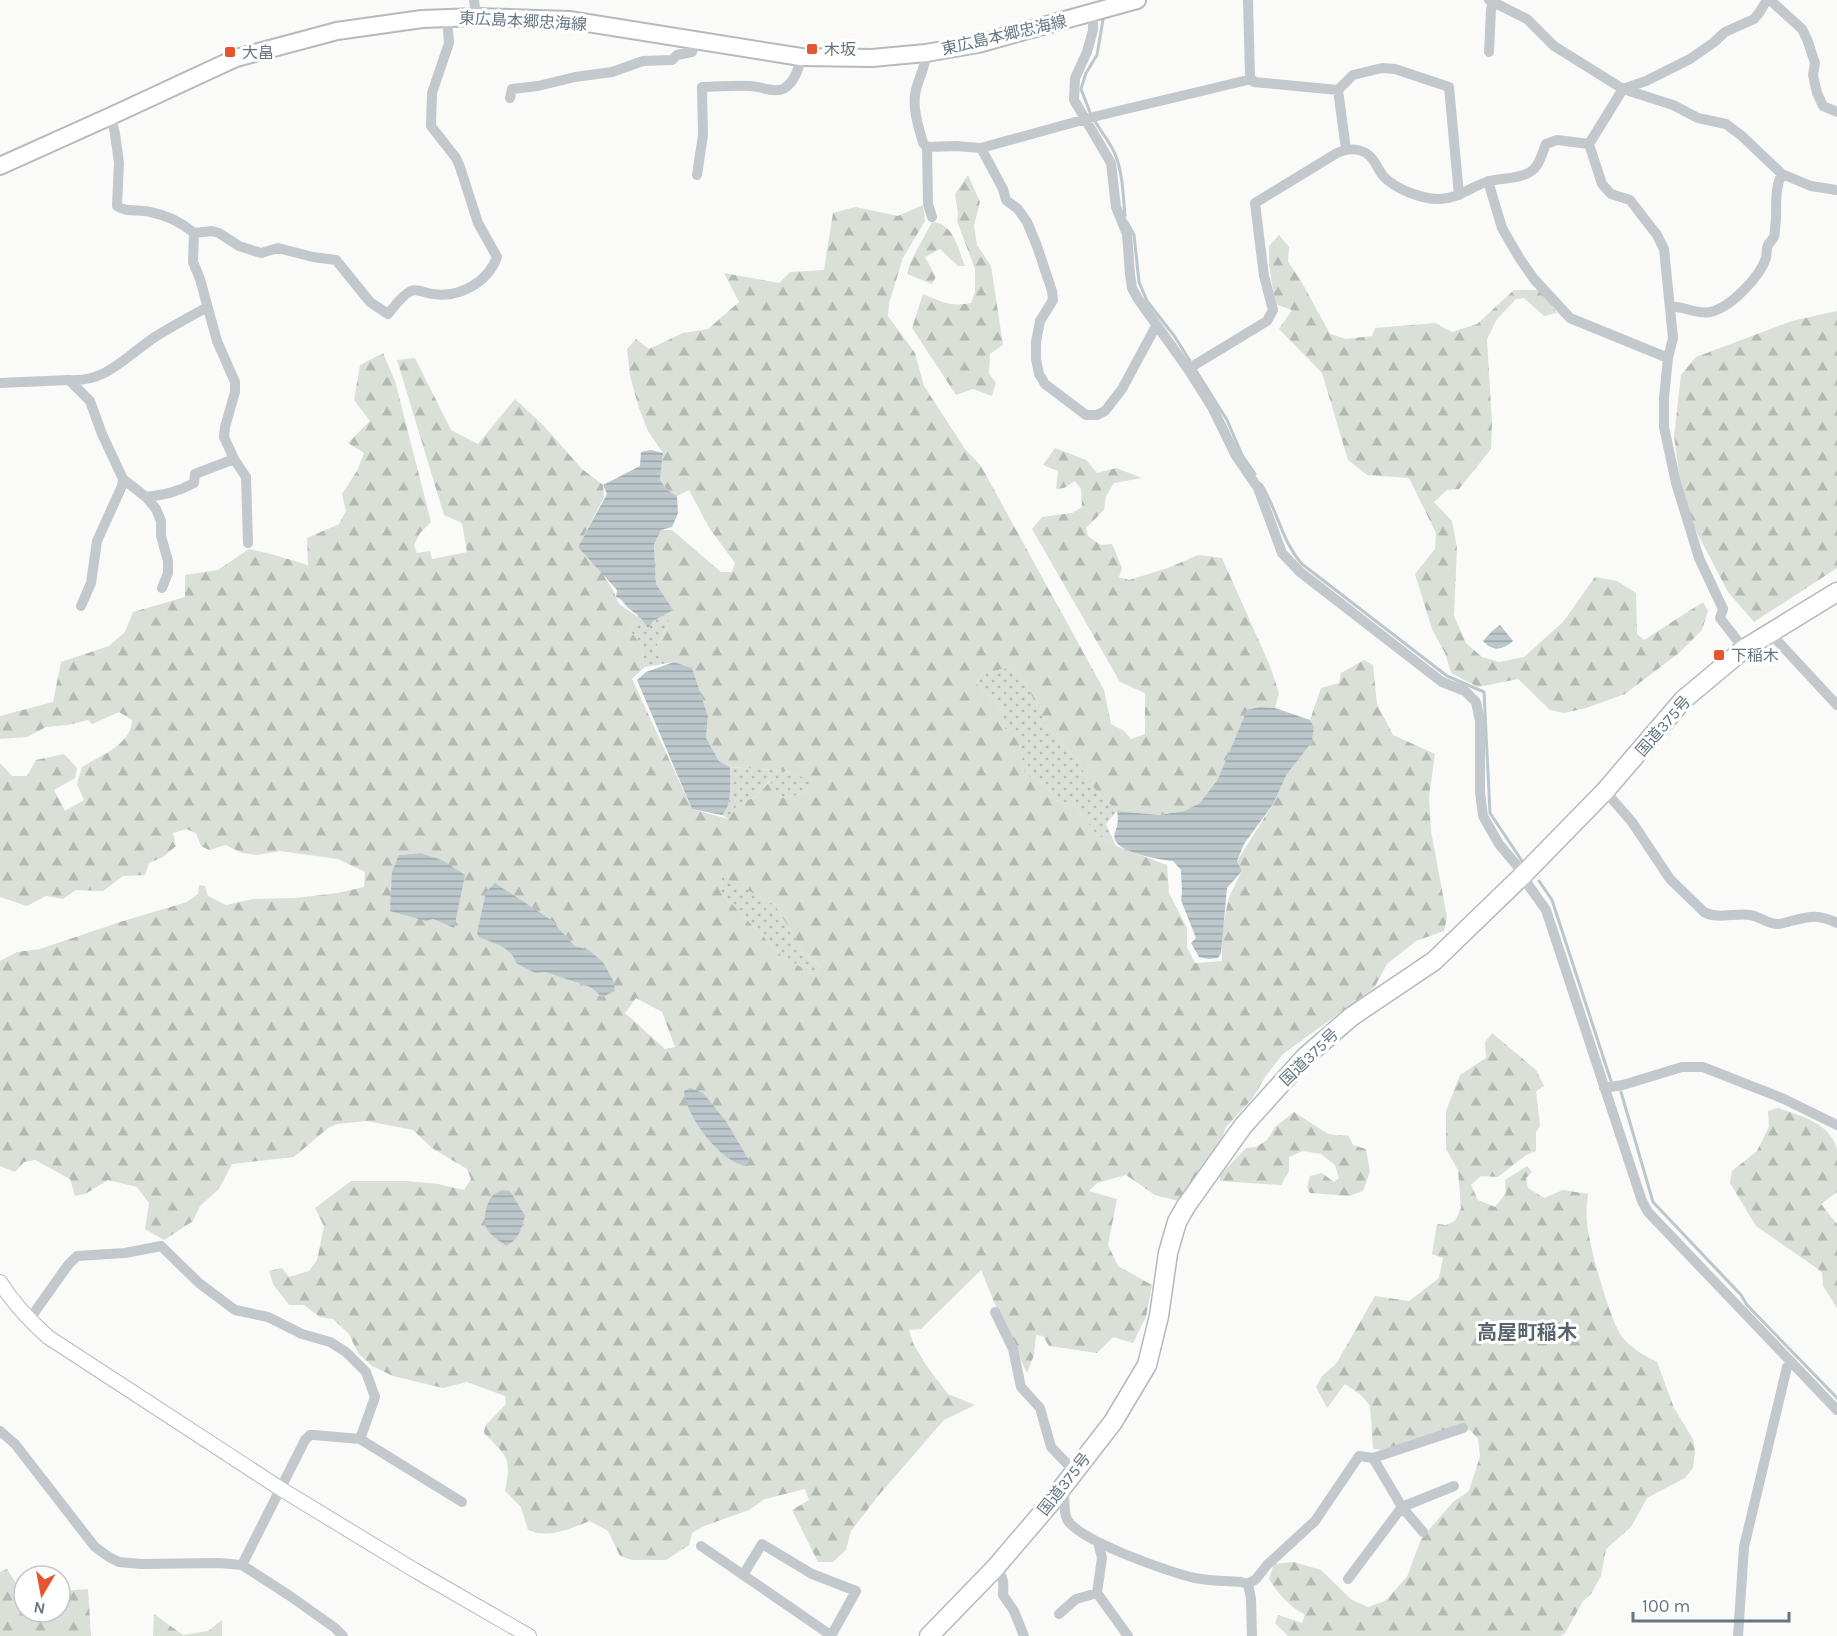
<svg xmlns="http://www.w3.org/2000/svg" width="1837" height="1636" font-family="Karla,'Noto Sans JP',sans-serif">
<defs>
<pattern id="grass-dots" width="8" height="8" patternUnits="userSpaceOnUse" patternTransform="scale(1.5)"><rect width="8" height="8" fill="#dadfd7"/><path d="M2 2h.1M6 6h.1" fill="none" stroke="#b4b9b4" stroke-width="1.8" stroke-linecap="round"/></pattern>
<pattern id="forest-firs" width="22" height="20" patternUnits="userSpaceOnUse" patternTransform="scale(1.5)"><rect width="22" height="20" fill="#dadfd7"/><path d="M5 1l3.5 6h-7zM16 11l3.5 6h-7z" fill="#b4b9b4"/></pattern>
<pattern id="water-rules" width="6" height="5" patternUnits="userSpaceOnUse" patternTransform="scale(1.5)"><rect width="6" height="5" fill="#bbc7cb"/><path d="M0 2.5h6" fill="none" stroke="#9ca6aa"/></pattern>
</defs>
<rect width="100%" height="100%" fill="#fafaf8"/>
<!-- grass -->
<path fill="url(#grass-dots)" d="M 673,610 L 667,626 L 656,648 L 674,662 L 645,667 L 640,643 L 630,631 L 639,614 L 644,621 L 653,621 Z
M 1010,667 L 1019,671 L 1049,729 L 1079,761 L 1088,782 L 1117,811 L 1106,824 L 1116,846 L 1096,834 L 1074,805 L 1055,800 L 1045,783 L 1024,775 L 1020,741 L 1004,728 L 1002,709 L 976,683 L 982,674 Z
M 730,767 L 786,771 L 817,782 L 803,794 L 782,798 L 769,781 L 756,797 L 739,803 L 728,819 L 722,815 C 733,804 730,781 730,767 Z
M 722,875 L 775,905 L 804,953 L 821,967 L 816,973 L 805,974 L 801,967 L 783,957 L 721,893 Z"/>
<!-- forest -->
<path fill="url(#forest-firs)" fill-rule="evenodd" d="M 968,175 L 980,202 L 974,226 L 977,245 L 991,266 L 1003,345 L 990,354 L 989,374 L 996,383 L 992,396 L 973,389 L 956,395 L 912,328 L 923,294 C 942,302 951,307 971,303 L 975,292 L 975,269 L 957,221 L 958,213 L 955,194 Z
M 923,205 L 925,221 L 903,258 L 889,303 L 888,316 L 915,353 L 924,386 L 965,449 L 981,466 L 1104,690 L 1111,724 L 1124,731 L 1131,739 L 1145,734 L 1145,693 L 1120,682 L 1032,529 L 1042,517 L 1072,513 L 1082,507 L 1081,489 L 1075,481 L 1064,488 L 1056,489 L 1058,471 L 1043,465 L 1055,448 L 1086,460 L 1097,473 L 1116,468 L 1142,478 L 1114,483 L 1106,496 L 1104,510 L 1086,528 L 1088,536 L 1101,545 L 1112,544 L 1122,568 L 1119,577 L 1129,580 L 1168,568 L 1198,555 L 1222,558 L 1270,666 L 1279,693 L 1275,708 L 1260,707 L 1247,711 L 1218,779 L 1200,803 L 1184,811 L 1159,815 L 1117,811 L 1088,782 L 1079,761 L 1049,729 L 1019,671 L 1010,667 L 982,674 L 976,683 L 1002,709 L 1004,728 L 1020,741 L 1024,774 L 1045,783 L 1055,800 L 1074,805 L 1096,834 L 1116,846 L 1167,865 L 1169,893 L 1187,928 L 1187,947 L 1195,963 L 1222,961 L 1222,931 L 1229,897 L 1242,871 L 1237,861 L 1273,804 L 1287,774 L 1312,742 L 1314,727 L 1310,720 L 1321,688 L 1339,683 L 1341,673 L 1364,660 L 1373,665 L 1377,704 L 1393,735 L 1435,754 L 1429,797 L 1431,831 L 1447,917 L 1444,931 L 1416,941 L 1387,964 L 1374,988 L 1283,1054 L 1265,1077 L 1252,1099 L 1226,1127 L 1221,1142 L 1179,1201 L 1155,1195 L 1126,1175 L 1097,1183 L 1089,1191 L 1117,1199 L 1108,1245 L 1118,1266 L 1152,1285 L 1146,1317 L 1133,1343 L 1113,1337 L 1097,1353 L 1049,1346 L 1043,1336 L 1036,1335 L 1034,1355 L 1027,1373 L 994,1302 L 981,1270 L 921,1329 L 909,1330 L 913,1343 L 926,1365 L 948,1394 L 975,1405 L 944,1420 L 878,1496 L 851,1531 L 846,1550 L 833,1562 L 818,1562 L 792,1510 L 809,1500 L 805,1489 L 765,1499 L 749,1510 L 704,1526 L 692,1533 L 689,1545 L 666,1560 L 632,1560 L 620,1556 L 608,1531 L 590,1521 C 569,1529 549,1539 528,1530 L 521,1507 L 505,1491 C 512,1456 507,1457 484,1433 L 485,1426 L 506,1404 L 505,1396 L 467,1382 L 443,1388 L 393,1376 L 372,1366 L 358,1353 L 349,1334 L 333,1319 L 320,1317 L 304,1305 L 289,1305 L 273,1284 L 269,1271 L 282,1268 L 289,1277 L 309,1271 L 317,1260 L 324,1226 L 315,1208 L 351,1181 L 407,1181 L 438,1184 L 464,1190 L 471,1179 L 467,1169 L 432,1148 L 413,1130 L 367,1121 L 337,1124 L 328,1128 L 294,1157 L 232,1164 L 219,1189 L 200,1206 L 193,1221 L 164,1240 L 145,1229 L 149,1203 L 137,1187 L 108,1180 L 85,1194 L 75,1196 L 70,1179 L 35,1160 L 24,1162 L 15,1172 L 0,1166 L 0,961 L 17,952 L 40,949 L 120,922 L 187,902 L 198,894 L 199,885 L 205,886 L 208,896 L 226,905 L 253,899 L 296,898 L 337,893 L 364,887 L 365,872 L 338,859 L 280,851 L 257,855 L 242,853 L 226,845 L 209,850 L 201,846 L 196,833 L 186,829 L 173,833 L 176,846 L 163,857 L 149,863 L 145,875 L 123,876 L 103,891 L 76,890 L 63,899 L 46,896 L 27,906 L 0,897 L 0,763 L 12,776 L 27,776 L 36,760 L 64,754 L 77,768 L 75,778 L 54,790 L 65,811 L 84,800 L 77,784 L 82,767 C 100,756 132,744 132,720 L 119,712 L 92,724 L 88,720 L 68,725 L 46,727 L 27,737 L 0,739 L 0,716 L 53,702 L 61,662 L 109,646 L 125,632 L 133,612 L 185,597 L 185,575 L 218,570 L 249,549 L 271,554 L 308,565 L 307,538 L 339,524 L 346,511 L 342,494 L 357,471 L 364,453 L 348,443 L 370,421 L 354,400 L 360,365 L 383,353 L 395,381 L 431,522 L 420,533 L 414,545 L 417,553 L 430,551 L 432,559 L 467,552 L 462,523 L 444,515 L 397,360 L 415,358 L 451,430 L 478,444 L 515,399 L 543,425 L 582,469 L 603,485 L 604,497 L 578,547 L 602,573 L 613,590 L 619,604 L 638,617 L 630,631 L 640,643 L 645,667 L 632,679 L 692,809 L 728,819 L 739,803 L 756,797 L 770,781 L 782,798 L 803,794 L 816,782 L 786,771 L 730,767 L 719,761 L 706,738 L 708,716 L 692,668 L 674,662 L 656,649 L 667,626 L 672,610 L 656,584 L 654,546 L 661,530 L 672,530 L 721,572 L 732,572 L 735,563 L 710,529 L 689,490 L 677,496 L 667,490 L 660,480 L 663,453 L 648,431 L 639,408 L 630,376 L 627,349 L 636,339 L 649,349 L 683,333 L 708,329 L 739,302 L 724,273 L 779,283 L 790,272 L 824,270 L 833,213 L 855,207 L 898,216 ZM 421,853 L 442,860 L 454,928 L 433,919 L 399,855 ZM 722,876 L 775,905 L 804,953 L 821,967 L 816,973 L 805,974 L 801,967 L 783,957 L 721,893 ZM 551,920 L 575,946 L 589,950 L 603,962 L 613,980 L 602,997 L 590,987 L 545,972 L 515,956 L 507,949 ZM 636,998 L 662,1012 L 675,1047 L 665,1049 L 625,1013 Z
M 932,222 C 954,223 958,249 965,266 L 958,266 L 940,249 L 925,257 L 936,277 L 932,284 L 907,274 L 911,261 Z
M 1279,235 L 1289,247 L 1288,262 L 1300,279 L 1330,334 L 1346,339 L 1372,336 L 1375,328 L 1435,323 L 1452,332 L 1477,324 L 1514,290 L 1540,290 L 1557,313 L 1544,316 L 1524,298 L 1516,299 L 1497,319 L 1487,339 L 1492,424 L 1491,449 L 1459,489 L 1447,490 L 1434,502 L 1452,521 L 1457,547 L 1454,616 L 1466,643 L 1482,657 L 1499,662 L 1524,657 L 1563,622 L 1595,577 L 1617,581 L 1636,593 L 1637,634 L 1644,640 L 1703,602 L 1708,611 L 1702,630 L 1679,653 L 1625,694 L 1586,708 L 1564,713 L 1550,710 L 1518,679 L 1478,687 L 1451,673 L 1445,653 L 1432,629 L 1415,574 L 1435,549 L 1436,533 L 1409,478 L 1367,475 L 1348,460 L 1322,373 L 1279,329 L 1292,310 L 1275,304 L 1269,264 L 1269,246 Z
M 1837,311 L 1837,568 L 1754,622 L 1728,592 L 1684,508 L 1674,436 L 1681,375 L 1696,357 L 1792,321 Z
M 1492,1033 L 1536,1070 L 1544,1086 L 1536,1091 L 1540,1126 L 1536,1132 L 1536,1151 L 1526,1155 L 1498,1177 L 1481,1176 L 1471,1185 L 1478,1200 L 1495,1207 L 1506,1193 L 1505,1180 L 1527,1166 L 1532,1172 L 1526,1178 L 1528,1188 L 1544,1198 L 1563,1190 L 1588,1194 C 1587,1203 1586,1213 1587,1222 C 1588,1242 1611,1325 1623,1338 C 1632,1349 1645,1356 1657,1362 L 1674,1408 L 1693,1439 L 1695,1452 L 1693,1468 L 1685,1478 L 1647,1498 L 1631,1527 L 1606,1549 L 1601,1576 L 1591,1594 L 1583,1601 L 1565,1633 L 1561,1636 L 1288,1636 L 1275,1623 L 1278,1615 L 1302,1623 L 1305,1615 C 1288,1605 1280,1596 1269,1579 L 1274,1564 L 1294,1562 L 1321,1570 L 1352,1600 L 1368,1607 L 1385,1601 L 1407,1577 L 1421,1539 L 1453,1502 L 1469,1491 L 1480,1456 L 1478,1438 L 1464,1425 L 1383,1450 L 1373,1449 L 1370,1406 L 1362,1396 L 1345,1384 L 1327,1408 L 1316,1387 L 1322,1376 L 1336,1364 L 1375,1296 L 1409,1301 L 1439,1278 L 1443,1258 L 1432,1254 L 1437,1224 L 1446,1225 L 1455,1221 L 1461,1208 L 1458,1170 L 1446,1149 L 1446,1111 L 1460,1075 L 1486,1058 L 1485,1042 Z
M 1778,1108 C 1801,1116 1830,1123 1837,1149 C 1837,1160 1837,1180 1837,1192 L 1821,1204 L 1837,1224 L 1837,1308 L 1823,1286 L 1822,1272 L 1756,1226 L 1730,1183 L 1732,1171 L 1757,1151 L 1769,1127 L 1768,1111 Z
M 1294,1112 L 1328,1134 L 1349,1136 L 1353,1145 L 1366,1149 L 1370,1172 L 1363,1191 L 1349,1196 L 1310,1193 L 1307,1187 L 1310,1176 L 1322,1173 L 1334,1182 L 1339,1178 L 1335,1165 L 1321,1154 L 1303,1151 L 1289,1157 L 1289,1171 L 1281,1185 L 1220,1181 L 1220,1175 L 1246,1148 L 1256,1147 L 1267,1140 L 1275,1127 Z
M 7,1569 L 19,1588 L 24,1590 L 24,1612 L 60,1612 L 60,1591 L 88,1589 L 91,1636 L 0,1636 L 0,1572 Z
M 154,1614 L 183,1635 L 208,1631 L 222,1620 L 222,1636 L 153,1636 Z"/>
<!-- water -->
<path fill="url(#water-rules)" d="M 651,450 L 663,453 L 660,480 L 667,490 L 677,496 L 678,513 L 672,527 L 661,530 L 654,545 L 656,584 L 673,610 L 653,621 L 648,628 C 643,619 639,616 631,610 C 624,605 624,600 616,597 L 617,590 L 578,547 L 607,494 L 603,485 L 640,466 L 641,452 Z
M 1500,625 L 1513,641 C 1503,650 1493,652 1483,641 L 1492,631 Z
M 674,662 L 692,668 L 708,716 L 706,738 L 719,761 L 730,767 C 730,781 733,805 722,815 L 692,809 L 637,680 L 646,672 Z
M 1260,707 L 1275,708 L 1310,720 L 1314,727 L 1312,742 L 1287,774 L 1273,804 L 1244,844 L 1237,861 L 1242,871 L 1227,888 L 1221,953 L 1218,958 L 1209,959 L 1199,957 L 1191,943 L 1196,938 L 1181,900 L 1182,893 L 1181,870 L 1173,861 C 1161,860 1120,853 1115,840 C 1113,835 1116,831 1117,826 C 1118,821 1118,816 1117,811 L 1159,815 L 1184,811 L 1200,803 L 1218,779 L 1247,710 Z
M 421,853 L 442,860 L 465,875 L 454,928 L 433,919 L 426,921 L 390,911 L 392,872 L 399,855 Z
M 495,883 L 551,920 L 575,946 L 589,950 L 603,962 L 613,980 L 615,991 L 602,997 L 590,987 L 545,972 L 535,973 L 516,963 C 512,947 493,943 479,937 L 477,933 L 486,892 Z
M 690,1088 L 703,1093 L 725,1120 L 749,1160 L 747,1166 C 721,1163 686,1117 684,1091 Z
M 502,1190 L 510,1191 L 525,1216 C 521,1230 519,1239 506,1246 C 500,1241 491,1236 487,1229 C 482,1220 486,1203 493,1195 C 496,1193 499,1191 502,1190 Z"/>
<g fill="none" stroke-linecap="round" stroke-linejoin="round">
<!-- stream -->
<path stroke="#bbc7cb" stroke-width="3" d="M 1091,115 L 1081,89 L 1086,73 L 1097,55 L 1104,14
M 1095,121 C 1101,132 1110,142 1115,154 C 1123,173 1123,195 1125,216
M 1127,222 L 1134,235 L 1139,282 L 1147,301 L 1175,337 L 1227,420 L 1242,455 L 1255,474
M 1261,484 C 1278,511 1281,540 1302,564 L 1447,676 L 1484,692 L 1490,813 L 1524,864
M 1539,881 L 1552,900 L 1611,1081
M 1621,1092 L 1653,1202 L 1741,1295 L 1747,1305 L 1837,1398"/>
<defs>
<path id="secondary" d="M 0,1282 C 13,1303 29,1320 48,1337 L 281,1489 L 416,1571 L 529,1636"/>
<path id="primary" d="M 0,166 L 111,116 L 236,58 L 337,31 L 422,19 L 476,17 L 569,20 L 801,57 L 872,58 L 926,53 L 978,44 L 1137,0"/>
<path id="highway" d="M 929,1636 L 995,1568 L 1048,1506 L 1113,1422 L 1147,1365 L 1159,1316 L 1168,1253 L 1177,1222 L 1186,1206 L 1243,1126 L 1305,1057 L 1351,1017 L 1434,961 L 1524,874 L 1605,791 L 1683,700 L 1744,649 L 1837,592"/>
</defs>
<!-- secondary casing -->
<use href="#secondary" stroke="#b3babf" stroke-width="16"/>
<!-- primary casing -->
<use href="#primary" stroke="#b5babe" stroke-width="20"/>
<!-- highway casing -->
<use href="#highway" stroke="#b4b9bd" stroke-width="21"/>
<!-- street -->
<path stroke="#c3c8cc" stroke-width="10" d="M 474,0 L 476,17
M 1248,0 L 1250,77 L 1254,82 L 1338,90 L 1346,149
M 1489,0 L 1527,19 L 1554,46 L 1623,89 L 1673,105 L 1698,118 L 1726,124 L 1742,136 L 1782,174 L 1811,186 L 1837,190
M 1770,0 L 1802,29 L 1807,39 L 1815,63 L 1813,75 L 1817,93 L 1823,106 L 1837,112
M 1093,13 L 1093,30 L 1087,52 L 1075,78 L 1074,100 L 1111,163 L 1116,207 L 1127,234 L 1130,274 L 1132,288 L 1138,299 L 1188,369 L 1212,407 L 1236,456 L 1258,488 L 1282,553 L 1300,572 L 1442,682 L 1465,691 L 1476,702 L 1480,721 L 1480,792 L 1483,816 L 1499,844 L 1524,874 L 1529,886 L 1546,910 L 1642,1201 L 1648,1212 L 1837,1410
M 1489,52 L 1491,9 L 1494,3
M 926,53 C 926,68 917,80 915,95 C 913,111 919,128 923,143 L 927,147 L 928,204 L 932,217
M 1338,90 L 1353,75 L 1382,68 L 1395,69 L 1449,87 L 1459,195
M 510,98 L 512,89 L 538,86 L 575,77 L 612,72 L 643,61 L 672,60 L 677,55 L 692,52 L 696,41
M 111,116 L 115,134 L 119,163 L 117,206 C 127,213 139,209 150,212 C 166,215 182,223 194,233 L 212,231 L 219,233 L 239,246 L 261,253 L 278,248 L 313,257 L 336,260 L 370,302 L 388,314 C 394,307 402,295 411,291 C 418,288 426,294 433,294 C 460,298 488,282 497,257 L 478,223 L 460,167 L 456,158 L 431,126 L 432,93 L 449,43 L 447,18
M 1589,144 L 1602,184 L 1611,194 L 1630,200 L 1657,235 L 1664,249 L 1673,338 L 1668,358 L 1664,398 L 1664,427 L 1676,483 L 1699,558 L 1723,609 L 1720,618 L 1744,649
M 1589,144 L 1623,89 L 1646,81 L 1690,59 L 1713,43 L 1725,32 L 1754,19 L 1759,13 L 1767,0
M 927,147 L 956,146 L 981,148 L 1003,189 L 1006,200 L 1018,209 L 1027,222 L 1037,246 L 1052,291 L 1053,300 L 1040,321 L 1036,342 L 1036,359 L 1039,374 L 1045,384 L 1086,415 L 1097,415 L 1105,411 L 1122,389 L 1156,326
M 981,148 L 1097,116 L 1252,79
M 697,175 L 703,135 L 702,87 C 718,87 734,85 750,86 C 759,86 774,93 783,89 C 794,83 799,68 801,57
M 1488,181 L 1502,228 L 1520,259 L 1534,279 L 1570,318 L 1668,358
M 194,233 L 193,262 L 200,279 L 217,341 L 235,382 L 235,392 L 225,427 L 224,437 L 234,459 L 246,477 L 248,543
M 1670,307 C 1684,305 1694,315 1710,312 C 1730,308 1760,277 1766,258 C 1767,254 1766,249 1768,245 C 1769,243 1773,239 1774,237 C 1775,235 1775,231 1775,228 C 1778,210 1773,190 1782,174
M 1188,369 L 1267,321 L 1273,310 L 1264,276 L 1255,203 L 1337,153 C 1351,147 1365,148 1374,161 C 1377,166 1380,172 1384,177 C 1396,189 1421,199 1438,199 C 1457,200 1473,185 1490,181 C 1504,177 1528,180 1537,165 C 1541,159 1543,151 1546,144 L 1557,140 L 1589,144
M 69,380 C 106,383 126,356 155,337 C 172,326 190,317 207,307
M 0,383 L 69,380 L 90,401 L 102,434 L 123,479 L 146,497 L 156,509 L 161,521 L 161,536 L 168,561 L 168,573 L 162,588
M 146,497 C 164,495 178,492 194,483 L 195,474 L 234,459
M 81,606 L 91,583 L 97,541 L 122,486 L 123,479
M 1771,634 L 1837,705
M 1605,791 L 1632,822 L 1670,879 L 1704,912 C 1719,920 1734,912 1750,915 C 1759,916 1768,924 1777,924 C 1782,924 1787,922 1791,921 C 1811,916 1818,914 1837,923
M 1604,1088 L 1623,1085 L 1682,1067 L 1703,1067 L 1784,1099 L 1837,1125
M 995,1312 L 1013,1349 L 1021,1387 L 1040,1408 L 1051,1447 L 1074,1471
M 29,1320 L 68,1265 L 77,1256 L 125,1253 L 161,1246 L 199,1283 L 235,1310 L 268,1317 L 302,1334 L 330,1342 L 346,1352 L 366,1372 L 375,1397 L 360,1439 L 314,1435 L 310,1435 L 305,1440 L 242,1565
M 0,1431 L 15,1444 L 95,1547 L 109,1557 L 119,1562 L 141,1564 L 219,1563 L 242,1565 L 290,1596 L 335,1628 L 343,1636
M 360,1439 L 462,1502
M 1373,1458 L 1402,1507 L 1423,1532
M 1060,1488 C 1068,1497 1062,1509 1067,1519 C 1077,1540 1171,1573 1195,1578 C 1210,1581 1226,1581 1241,1582 L 1248,1584 L 1256,1579 L 1267,1565 L 1315,1521 L 1359,1456 L 1373,1458 L 1463,1428
M 1098,1542 L 1102,1558 L 1097,1593 L 1128,1636
M 701,1546 L 832,1636
M 995,1568 C 1004,1577 1004,1582 1003,1595 L 1014,1611 L 1024,1636
M 743,1575 L 762,1544 L 812,1574 L 856,1591 L 831,1636
M 1348,1579 L 1402,1507 L 1454,1486
M 1248,1584 L 1251,1599 L 1252,1636
M 1059,1614 L 1076,1599 L 1097,1593
M 1738,1636 L 1744,1547 L 1787,1367 L 1791,1363"/>
<!-- secondary -->
<use href="#secondary" stroke="#fff" stroke-width="14"/>
<!-- primary -->
<use href="#primary" stroke="#fff" stroke-width="16"/>
<!-- highway -->
<use href="#highway" stroke="#fff" stroke-width="18"/>
</g>
<!-- markers -->
<g fill="#e4572e" stroke="#fff" stroke-width="2">
<rect x="806" y="43" width="12" height="12" rx="3"/>
<rect x="224" y="46" width="12" height="12" rx="3"/>
<rect x="1713" y="649" width="12" height="12" rx="3"/>
</g>
<g text-anchor="middle" dominant-baseline="central" stroke-width="6" stroke-linejoin="round" paint-order="stroke">
<!-- street labels -->
<g font-size="16" fill="#657683" stroke="#fff">
<text transform="translate(523 21) rotate(3)">東広島本郷忠海線</text>
<text transform="translate(1004 35) rotate(-13)">東広島本郷忠海線</text>
<text transform="translate(1663 726) rotate(-49)">国道375号</text>
<text transform="translate(1309 1057) rotate(-44)">国道375号</text>
<text transform="translate(1064 1484) rotate(-52)">国道375号</text>
</g>
<!-- poi labels -->
<g font-size="16" fill="#657683" stroke="#fff" text-anchor="start">
<text x="824" y="49">木坂</text>
<text x="242" y="52">大畠</text>
<text x="1731" y="655">下稲木</text>
</g>
<!-- quarter labels -->
<g font-size="20" font-weight="bold" fill="#57646e" stroke="#fff">
<text x="1527" y="1332">高屋町稲木</text>
</g>
</g>
<!-- north arrow -->
<g transform="translate(42 1594) rotate(190)"><circle r="28" fill="#ffffff" stroke="#c1c8cd" stroke-width="1.5"/>
<path d="M0-4.5L10 22L0 15L-10 22Z" fill="#e4572e"/>
<text y="-9" font-size="16" font-weight="bold" text-anchor="middle" fill="#657683">N</text>
</g>
<!-- scale -->
<path d="M1633 1612v9h156v-9" fill="none" stroke="#657683" stroke-width="3"/>
<text x="1642" y="1612" font-size="18" fill="#657683" stroke="#ffffff" stroke-width="4.5" paint-order="stroke">100 m</text>
</svg>
